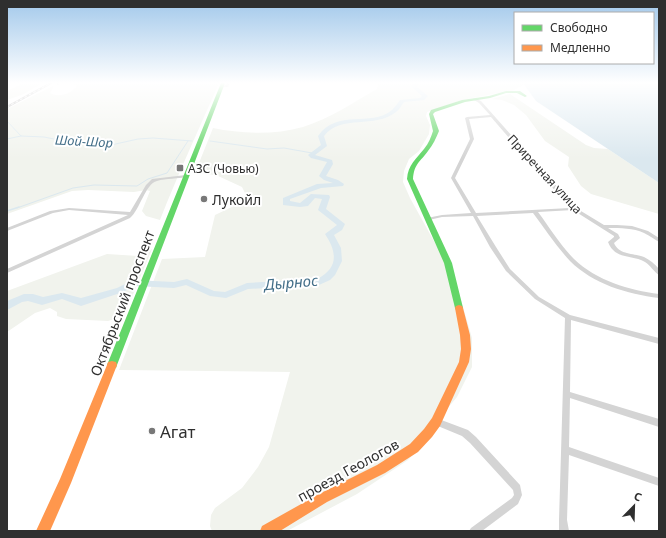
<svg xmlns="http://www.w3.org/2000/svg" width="666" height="538" font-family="'Noto Sans',sans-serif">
<rect width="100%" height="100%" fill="#fff"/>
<!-- green -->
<path fill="#f1f3ed" d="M 24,83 L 42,83 L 24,94 L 7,100 L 7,91 Z
M 65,83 L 219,83 C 199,129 178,174 160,220 L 146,216 L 142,211 L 150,191 L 146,190 L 134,192 L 88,190 L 72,191 L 7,214 L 7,109 L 51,87 L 54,86 L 50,93 C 59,98 71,94 77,86 L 73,84 Z
M 375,83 L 522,83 L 523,85 L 514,90 L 462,100 L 427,112 L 426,116 L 430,125 L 429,134 L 419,151 L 409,159 L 404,171 L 403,182 L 410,198 L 455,279 L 472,338 L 472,367 L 457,397 L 447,409 L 432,435 L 408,460 L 357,494 L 287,531 L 212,531 L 210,526 L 211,515 L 215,508 L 242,488 L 258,467 L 269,447 L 290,372 L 119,370 L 162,259 L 205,257 L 215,215 L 236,205 L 247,197 L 242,187 L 216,175 L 195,173 L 213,128 C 242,134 275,135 303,127 C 329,119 354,102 377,89 L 378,85 Z
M 510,94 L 586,145 L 594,148 L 608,149 L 659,183 L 659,214 L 591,194 L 581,186 L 568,166 L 569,157 L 545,141 L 526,115 L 514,105 L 502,100 L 492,99 Z
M 152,249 L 124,316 L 108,321 L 66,319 L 57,316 L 57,312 L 50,308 L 35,313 L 7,332 L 7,291 L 107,254 L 138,256 Z"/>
<!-- water -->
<path fill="#dbe8ef" d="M 523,83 L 659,83 L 659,183 L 536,101 Z"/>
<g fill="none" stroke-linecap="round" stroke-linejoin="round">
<!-- stream-far1 -->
<path stroke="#dbe8ef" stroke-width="1" d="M 7,121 L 21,136 L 44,137 L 64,141 L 100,141 L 111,145 L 138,139 L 153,138 L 192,141
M 7,139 L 21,136
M 210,141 L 267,149 L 284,148 L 312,153
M 17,208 L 73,188 L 94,185 L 137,186 L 148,179 L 167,173 L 188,141"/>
<!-- stream -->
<path stroke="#dbe8ef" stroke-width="1.5" d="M 7,211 L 19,207"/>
<!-- river -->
<path fill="#dbe8ef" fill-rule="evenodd" d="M 414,83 L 419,83 L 417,87 L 428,96 L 424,100 L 404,102 C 401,106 399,110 396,112 C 375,129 341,114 324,136 L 327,146 L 315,155 L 332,160 L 333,164 L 326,176 L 338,180 L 344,184 L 343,186 L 321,188 L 290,199 L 290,201 L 300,203 L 311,194 L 329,195 L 330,197 L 326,209 L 345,224 L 342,230 L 334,235 L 341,248 L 342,261 L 335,275 L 330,280 L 319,285 L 248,289 L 226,298 L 210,296 L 186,285 L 174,288 L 135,286 L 123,292 L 81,306 L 62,299 L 42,305 L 28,301 L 22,302 L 7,310 L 7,301 L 24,294 L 33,294 L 43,297 L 62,293 L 81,298 L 117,288 L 133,280 L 174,282 L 187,279 L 214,291 L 225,292 L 247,283 L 317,279 C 339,268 337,252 325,234 L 337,225 L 318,210 L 322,199 L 315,198 L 308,206 L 300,207 L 283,205 L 283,198 L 317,184 L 333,183 L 324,180 L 319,176 L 327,162 L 311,158 L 308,155 L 321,145 L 318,136 C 338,108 370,128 392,110 C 395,107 398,103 400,100 L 420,98 L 422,96 L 412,87 Z"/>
<!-- street -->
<path fill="#d4d4d4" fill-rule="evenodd" d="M 57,83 L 60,83 L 58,85 L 57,85 Z
M 227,83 L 230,83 L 228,87 L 222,87 L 221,86 L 226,85 Z
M 475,98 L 481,101 L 576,208 L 604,225 L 617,225 L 632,226 L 648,231 L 659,238 L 659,242 C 654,239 650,236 644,233 C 633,228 621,228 608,228 L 618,234 L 620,238 L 614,243 C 619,255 633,253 644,257 C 650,260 655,264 659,269 L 659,275 C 654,272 651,266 645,262 C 631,254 615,260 608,242 L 614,237 L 614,236 L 573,210 L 538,212 C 550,228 560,245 574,259 C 597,281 629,290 659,294 L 659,298 C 627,294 593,284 570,261 C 556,246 545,229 533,213 L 477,216 L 496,247 L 510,269 L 539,297 L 570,315 L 659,338 L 659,344 L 571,320 L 570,392 L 659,419 L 659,427 L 570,398 L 569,447 L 659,478 L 659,486 L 569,455 L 567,520 L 569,531 L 559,531 L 559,520 L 565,318 L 535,299 L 506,271 L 490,247 L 473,216 L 442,217 L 429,220 L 427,219 L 427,218 L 442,215 L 471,213 L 451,178 L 470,139 L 465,118 L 467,117 L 490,115 L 479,103 L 474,100 L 473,99 ZM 491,117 L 570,208 L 476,213 L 455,178 L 474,139 L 469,119 Z
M 186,175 L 187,175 L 187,177 C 178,179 166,178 157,181 C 145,184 140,210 130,218 L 7,273 L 7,269 L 128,215 L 69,210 L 53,213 L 7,231 L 7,228 L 50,211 L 69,208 L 130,212 L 146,185 L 152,179 Z
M 436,418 L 468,430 L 476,437 L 520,485 L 522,495 L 518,504 L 482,531 L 469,531 L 471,528 L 512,498 L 514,495 L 513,490 L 470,443 L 462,436 L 433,424 L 432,422 L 433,420 Z"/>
<!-- fast -->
<path fill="#63d668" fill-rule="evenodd" d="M 221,83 L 225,83 L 117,365 L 116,368 L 112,369 L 108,368 L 107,365 Z
M 506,91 L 520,91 L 527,96 L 525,97 L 517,93 L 506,93 L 490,98 L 465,102 L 435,112 L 433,114 L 439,131 C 436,138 433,145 428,151 C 420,162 414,164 413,179 L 452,263 L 463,308 L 462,310 L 456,310 L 455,308 L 444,263 L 407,179 C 408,165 416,159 424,149 C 429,143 431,137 433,131 L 429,114 L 431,110 L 462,100 L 489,96 Z"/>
<!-- slow -->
<path fill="#ff974d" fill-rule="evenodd" d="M 459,305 L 462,306 L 463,308 L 470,335 L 471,349 L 469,362 L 440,426 L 432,437 L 418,452 L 385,473 L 327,502 L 280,531 L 260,531 L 262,526 L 319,494 L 377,465 L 410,444 L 424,429 L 432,418 L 459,362 L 461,349 L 460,335 L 455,308 L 456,306 Z
M 112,361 L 116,362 L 117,365 L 71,483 L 50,531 L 36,531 L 60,479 L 107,365 L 108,362 Z"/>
<defs>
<path id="rail" d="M 7,107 L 51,83"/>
</defs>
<!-- rail casing -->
<use href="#rail" stroke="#bbb" stroke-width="2"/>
<!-- rail -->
<use href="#rail" stroke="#fff" stroke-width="1" stroke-dasharray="2.5" stroke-linecap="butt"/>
</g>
<!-- sky -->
<linearGradient id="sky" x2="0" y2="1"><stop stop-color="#a3c9eb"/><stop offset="0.52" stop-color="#fff"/><stop offset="1" stop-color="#fff" stop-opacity="0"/></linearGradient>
<rect width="666" height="159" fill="url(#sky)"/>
<!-- markers -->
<g fill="#787878" stroke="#fff" stroke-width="1.5">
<rect x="176" y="164" width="8" height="8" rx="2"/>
<circle cx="204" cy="199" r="4"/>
<circle cx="152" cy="431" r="4"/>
</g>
<g text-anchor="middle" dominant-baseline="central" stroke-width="4" stroke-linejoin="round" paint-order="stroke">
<!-- far-poi labels -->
<g font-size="12" fill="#2f2f2f" stroke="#fff" text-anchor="start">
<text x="188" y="168">АЗС (Човью)</text>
</g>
<!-- far-street labels -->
<g font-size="12" fill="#2f2f2f" stroke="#fff">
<text transform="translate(545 174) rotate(47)">Приречная улица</text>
</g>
<!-- far-water labels -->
<g font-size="13" font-style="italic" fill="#446f89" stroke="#fff">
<text transform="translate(84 141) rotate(3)">Шой-Шор</text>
</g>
<!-- poi labels -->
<g font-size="14" fill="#2f2f2f" stroke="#fff" text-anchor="start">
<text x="212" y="199">Лукойл</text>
</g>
<!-- street labels -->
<g font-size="14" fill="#2f2f2f" stroke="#fff">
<text transform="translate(122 303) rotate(-69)">Октябрьский проспект</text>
<text transform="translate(348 470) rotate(-29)">проезд Геологов</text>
</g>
<!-- water labels -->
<g font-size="15" font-style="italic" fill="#446f89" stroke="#fff">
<text transform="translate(291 282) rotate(-5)">Дырнос</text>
</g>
<!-- near-poi labels -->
<g font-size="17" fill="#2f2f2f" stroke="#fff" text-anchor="start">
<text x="160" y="431">Агат</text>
</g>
</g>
<!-- border -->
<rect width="666" height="538" fill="none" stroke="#2f2f2f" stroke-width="16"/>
<!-- legend -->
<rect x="514" y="12" width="140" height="52" fill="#ffffff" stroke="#acacac"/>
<rect x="522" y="25" width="20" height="6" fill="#63d668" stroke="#acacac"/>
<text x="550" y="32" font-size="12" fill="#2f2f2f">Свободно</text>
<rect x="522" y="45" width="20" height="6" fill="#ff974d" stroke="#acacac"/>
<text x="550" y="52" font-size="12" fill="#2f2f2f">Медленно</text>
<!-- north arrow -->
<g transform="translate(634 506) rotate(23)" stroke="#ffffff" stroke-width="3" paint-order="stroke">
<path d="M0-3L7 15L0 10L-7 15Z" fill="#2f2f2f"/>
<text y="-6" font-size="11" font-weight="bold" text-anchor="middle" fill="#2f2f2f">С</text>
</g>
</svg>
